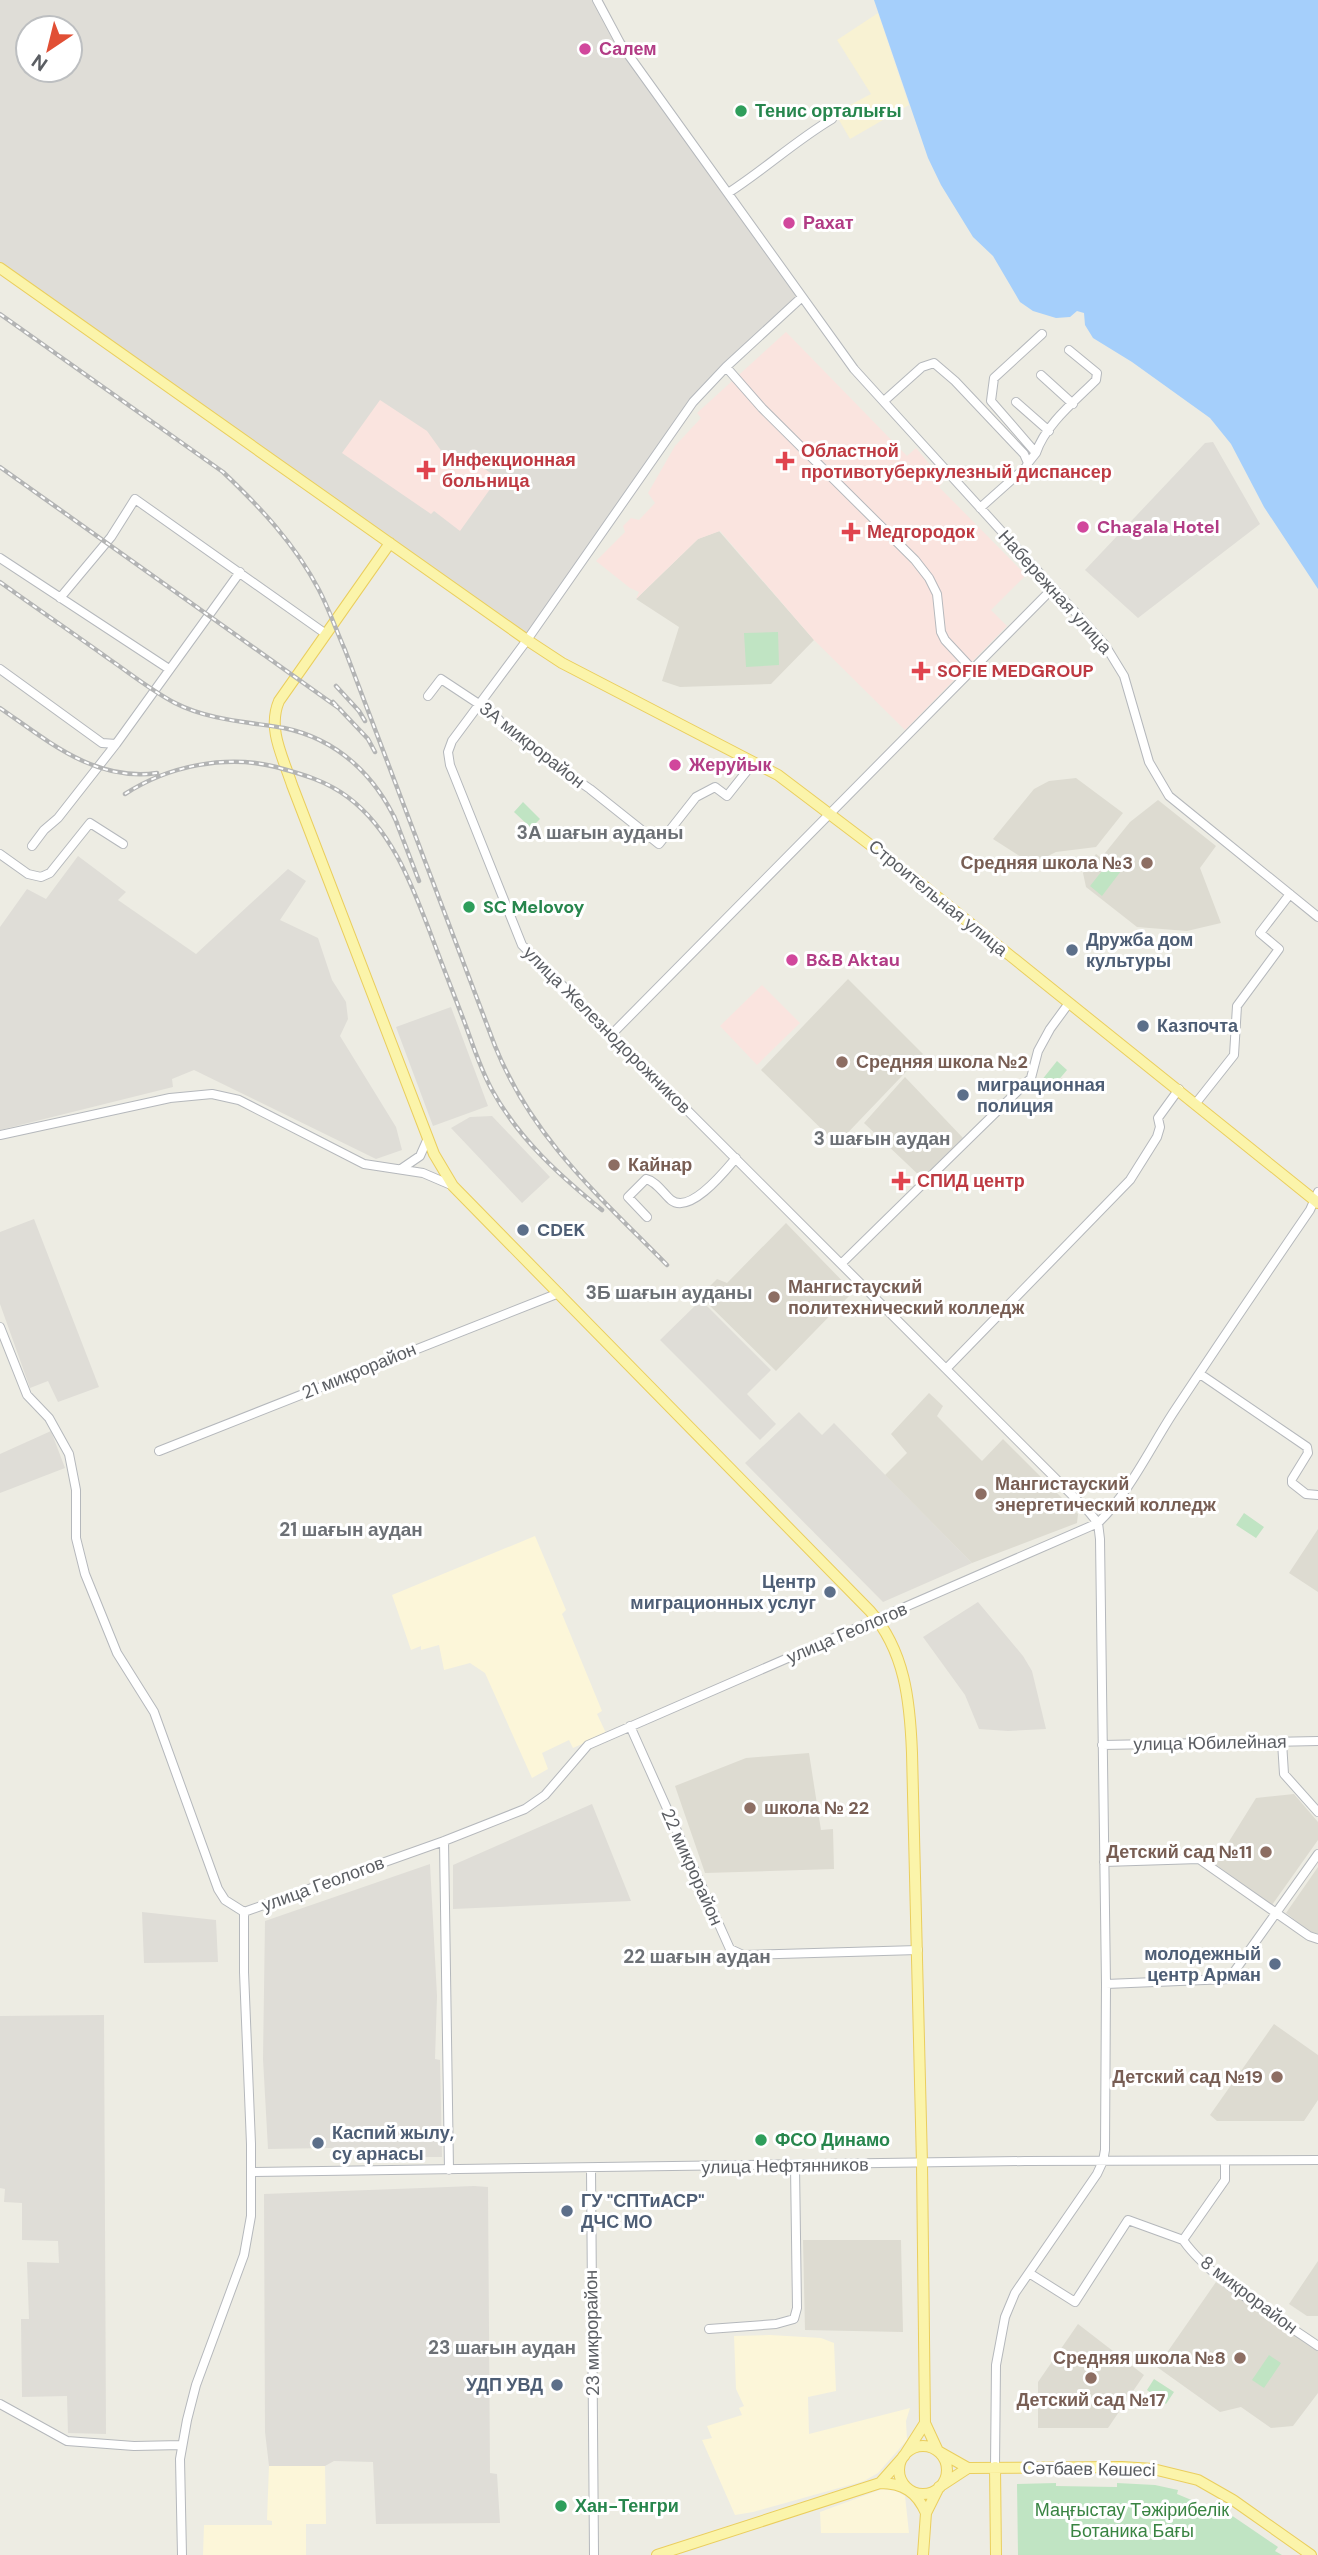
<svg xmlns="http://www.w3.org/2000/svg" width="1318" height="2555" font-family="'DM Sans',sans-serif">
<rect width="100%" height="100%" fill="#edece3"/>
<!-- commercial -->
<path fill="#fcf6d9" d="M 535,1536 L 566,1610 L 562,1614 L 602,1711 L 597,1714 L 606,1733 L 573,1748 L 569,1740 L 542,1753 L 548,1769 L 532,1778 L 485,1673 L 470,1663 L 444,1670 L 439,1645 L 421,1650 L 421,1646 L 411,1650 L 392,1595 Z
M 770,2335 L 821,2338 L 834,2343 L 836,2391 L 808,2397 L 809,2434 L 910,2408 L 906,2421 L 907,2440 L 878,2473 L 864,2481 L 753,2512 L 735,2515 L 702,2440 L 712,2438 L 707,2426 L 742,2415 L 739,2408 L 744,2406 L 736,2389 L 734,2336 Z
M 269,2466 L 325,2466 L 326,2524 L 306,2524 L 306,2555 L 203,2555 L 204,2525 L 272,2525 L 272,2521 L 267,2520 Z
M 882,2489 L 896,2491 L 905,2496 L 909,2533 L 821,2533 L 820,2512 Z"/>
<!-- industrial -->
<path fill="#dfddd7" fill-rule="evenodd" d="M 0,0 L 603,0 L 646,81 L 802,297 L 709,385 L 527,640 L 0,268 ZM 28,28 L 70,28 L 70,70 L 28,70 Z
M 1213,442 L 1260,524 L 1138,618 L 1085,570 L 1205,443 Z
M 78,856 L 126,892 L 118,900 L 196,954 L 288,869 L 306,881 L 280,920 L 318,938 L 332,980 L 346,1002 L 348,1019 L 340,1036 L 396,1127 L 402,1150 L 376,1159 L 194,1070 L 172,1079 L 173,1087 L 0,1130 L 0,927 L 27,889 L 46,899 Z
M 451,1007 L 488,1106 L 433,1126 L 396,1027 Z
M 492,1116 L 550,1177 L 522,1203 L 451,1128 L 470,1117 Z
M 34,1219 L 99,1387 L 58,1402 L 48,1381 L 30,1388 L 0,1304 L 0,1232 Z
M 701,1300 L 771,1370 L 747,1394 L 776,1424 L 760,1440 L 660,1340 Z
M 799,1412 L 822,1435 L 834,1423 L 972,1563 L 883,1602 L 745,1463 Z
M 51,1431 L 65,1468 L 0,1493 L 0,1454 Z
M 978,1602 L 1023,1656 L 1032,1671 L 1046,1729 L 1008,1731 L 979,1729 L 965,1695 L 923,1637 Z
M 592,1804 L 631,1901 L 453,1909 L 453,1865 Z
M 430,1864 L 437,1996 L 435,2059 L 440,2060 L 442,2157 L 399,2157 L 398,2151 L 389,2152 L 388,2147 L 268,2149 L 263,2059 L 265,1921 Z
M 142,1912 L 216,1920 L 218,1962 L 144,1963 Z
M 104,2015 L 106,2434 L 68,2433 L 67,2396 L 22,2397 L 21,2319 L 29,2319 L 27,2262 L 59,2263 L 58,2241 L 22,2240 L 22,2203 L 4,2202 L 5,2189 L 0,2188 L 0,2016 Z
M 474,2186 L 488,2187 L 490,2473 L 497,2474 L 500,2523 L 376,2524 L 373,2462 L 334,2461 L 325,2466 L 269,2466 L 265,2432 L 264,2194 Z"/>
<!-- education -->
<path fill="#dddbd1" d="M 719,531 L 814,640 L 771,684 L 680,687 L 662,681 L 679,627 L 636,599 L 698,539 Z
M 1076,778 L 1123,813 L 1096,847 L 1056,852 L 1032,864 L 993,839 L 1034,789 L 1049,781 Z
M 1158,800 L 1216,846 L 1200,868 L 1221,923 L 1187,931 L 1137,927 L 1086,887 L 1083,873 L 1096,854 L 1101,858 L 1130,822 Z
M 848,979 L 923,1054 L 837,1144 L 761,1070 Z
M 905,1077 L 963,1138 L 924,1180 L 864,1123 Z
M 786,1223 L 853,1292 L 776,1371 L 700,1296 L 717,1279 L 727,1283 Z
M 929,1393 L 943,1406 L 937,1416 L 982,1461 L 1003,1439 L 1078,1514 L 1077,1523 L 972,1563 L 885,1475 L 907,1453 L 891,1434 Z
M 1318,1529 L 1318,1592 L 1289,1573 Z
M 809,1753 L 821,1830 L 833,1829 L 834,1869 L 705,1873 L 675,1786 L 746,1758 Z
M 1294,1794 L 1318,1822 L 1318,1840 L 1272,1905 L 1215,1864 L 1256,1798 Z
M 1318,1867 L 1318,1934 L 1309,1931 L 1286,1913 Z
M 1274,2024 L 1318,2055 L 1318,2100 L 1304,2121 L 1217,2121 L 1210,2115 Z
M 803,2240 L 901,2240 L 903,2332 L 805,2330 Z
M 1318,2261 L 1318,2316 L 1307,2316 L 1289,2304 Z
M 1216,2282 L 1318,2351 L 1318,2393 L 1293,2426 L 1271,2428 L 1241,2407 L 1220,2412 L 1157,2367 Z
M 1078,2324 L 1144,2375 L 1108,2428 L 1038,2428 L 1038,2382 Z"/>
<!-- medical -->
<path fill="#fae4df" d="M 786,332 L 907,456 L 916,448 L 944,481 L 939,487 L 1026,575 L 991,610 L 1007,626 L 905,730 L 814,640 L 720,531 L 698,539 L 636,599 L 639,592 L 630,588 L 596,561 L 625,532 L 623,526 L 631,518 L 639,520 L 655,503 L 648,493 L 675,446 L 701,418 L 697,413 Z
M 380,400 L 427,431 L 445,456 L 450,459 L 461,457 L 463,461 L 467,457 L 498,478 L 460,531 L 434,511 L 431,514 L 342,453 Z
M 762,985 L 800,1023 L 757,1065 L 720,1026 Z"/>
<!-- green -->
<path fill="#c0e4c3" d="M 778,632 L 779,665 L 746,667 L 744,633 Z
M 523,802 L 540,819 L 531,828 L 514,812 Z
M 1109,862 L 1121,871 L 1102,896 L 1090,886 Z
M 1057,1061 L 1067,1070 L 1051,1089 L 1041,1081 Z
M 1244,1513 L 1264,1527 L 1256,1538 L 1236,1525 Z
M 1269,2355 L 1281,2363 L 1264,2388 L 1252,2380 Z
M 1154,2379 L 1174,2392 L 1166,2404 L 1147,2390 Z
M 1056,2483 L 1056,2486 L 1117,2487 L 1117,2483 L 1155,2485 L 1178,2490 L 1177,2494 L 1206,2506 L 1228,2519 L 1231,2515 L 1278,2547 L 1275,2551 L 1282,2555 L 1018,2555 L 1017,2484 Z"/>
<!-- sand -->
<path fill="#f8f2d3" d="M 878,13 L 909,105 L 850,139 L 835,113 L 871,94 L 837,40 Z"/>
<!-- water -->
<path fill="#a5cffb" d="M 874,0 L 1318,0 L 1318,589 L 1264,507 L 1231,444 L 1210,418 L 1132,362 L 1093,338 L 1085,325 L 1084,313 L 1077,311 L 1070,317 L 1056,318 L 1033,311 L 1020,302 L 993,256 L 973,237 L 941,185 L 928,158 Z"/>
<g fill="none" stroke-linecap="round" stroke-linejoin="round">
<defs>
<path id="minor" d="M 597,0 L 620,43 L 854,369 L 1105,645 L 1124,676 L 1149,762 L 1169,796 L 1318,917
M 728,193 C 764,170 795,141 832,119
M 802,297 L 726,367 L 693,402 L 527,640 L 452,741 L 448,752 L 450,765 L 522,945 L 1089,1512 L 1098,1523 L 1100,1539 L 1106,1984 L 1105,2150 L 1103,2161 L 1097,2174 L 1015,2293 L 1005,2317 L 996,2365 L 995,2467
M 726,367 L 762,408 L 915,560 L 929,578 L 937,594 L 941,632 L 945,640 L 973,670
M 1041,375 L 1073,404
M 884,401 L 922,367 L 934,363 L 955,381 L 1024,454 L 1028,463 L 1026,467 L 980,508
M 1016,402 L 1049,431
M 1036,453 C 1045,425 1075,401 1096,380 L 1097,373 L 1069,350
M 1028,463 L 1036,453 L 991,401 L 994,378 L 1042,334
M 0,558 L 169,669
M 60,598 L 111,537 L 135,499 L 326,634
M 0,669 L 102,743 L 116,744 L 240,572
M 428,696 L 441,679 L 494,714 L 512,735 L 590,789 L 659,844 L 696,797 L 715,787 L 727,796 L 754,762
M 32,846 L 44,830 L 58,818 L 116,744
M 0,854 L 28,874 L 41,877 L 50,873 L 90,823 L 123,844
M 611,1035 L 1053,588
M 1196,1103 L 1234,1055 L 1237,1006 L 1279,949 L 1260,933 L 1290,894
M 0,1135 L 170,1098 L 212,1094 L 239,1100 L 364,1164 L 423,1173 L 451,1185
M 401,1169 L 420,1156 L 428,1138
M 647,1217 L 628,1197 L 646,1179 C 656,1181 663,1193 671,1200 C 690,1215 725,1171 736,1158
M 841,1264 L 1031,1078 L 1038,1051 L 1050,1029 L 1069,1003
M 0,1327 L 27,1395 L 49,1418 L 69,1454 L 76,1490 L 76,1538 L 85,1574 L 117,1653 L 154,1712 L 218,1889 L 225,1900 L 244,1912
M 946,1369 L 1130,1180 L 1157,1137 L 1160,1127 L 1158,1118 L 1179,1089
M 1200,1374 L 1307,1447 L 1308,1453 L 1292,1479 L 1292,1483 L 1306,1494 L 1318,1495
M 159,1451 L 559,1293
M 630,1726 L 730,1949 L 743,1955 L 918,1950
M 1282,1742 L 1284,1774 L 1318,1812
M 1102,1745 L 1318,1741
M 444,1841 L 449,2170
M 1104,1862 L 1199,1859 L 1309,1936 L 1318,1939
M 244,1912 L 444,1841 L 525,1809 L 545,1795 L 588,1745 L 1098,1523 C 1129,1493 1149,1450 1173,1413 C 1218,1345 1264,1277 1310,1210 L 1318,1192
M 1106,1984 L 1229,1979 L 1318,1854
M 591,2168 L 594,2555
M 251,2172 L 1025,2161 L 1318,2160
M 1183,2240 C 1211,2280 1277,2317 1318,2346
M 1029,2273 L 1075,2302 L 1128,2220 L 1183,2240 L 1225,2180 L 1225,2161
M 709,2329 L 776,2324 L 794,2319 L 797,2308 L 795,2166
M 0,2404 L 67,2441 L 134,2446 L 182,2445
M 182,2555 L 180,2459 L 187,2420 L 196,2385 L 244,2255 L 251,2216 L 251,2144 L 244,1972 L 244,1912"/>
<path id="major" d="M 0,268 L 527,640 L 562,663 L 778,775 L 910,875 L 1318,1203
M 390,543 L 279,701 C 267,729 283,757 292,785 L 434,1154 L 453,1186 L 870,1611 C 905,1651 910,1701 912,1753 L 922,2164 L 925,2423 L 938,2451 L 968,2468 L 1122,2467 L 1153,2469 L 1198,2480 L 1233,2500 L 1311,2555
M899 2470a24 24 0 1 1 48 0a24 24 0 1 1-48 0Z
M 995,2467 L 996,2555
M 880,2483 L 904,2456 L 925,2423
M 657,2555 L 880,2483 C 903,2483 917,2492 926,2513
M 923,2555 L 926,2513 L 939,2487 L 968,2468"/>
</defs>
<!-- minor casing -->
<use href="#minor" stroke="#b5b8bc" stroke-width="10"/>
<!-- major casing -->
<use href="#major" stroke="#eace5e" stroke-width="12"/>
<!-- minor -->
<use href="#minor" stroke="#fff" stroke-width="8"/>
<!-- major -->
<use href="#major" stroke="#fbf4aa" stroke-width="10"/>
<defs>
<path id="rail" d="M 0,314 L 223,472 C 260,507 295,544 319,590 C 329,609 336,630 345,650 L 495,1046 C 532,1138 599,1196 667,1265
M 0,467 L 340,709
M 0,582 C 36,608 73,633 109,659 C 131,674 152,691 175,703 C 208,720 248,722 284,728 C 337,739 375,775 397,823
M 336,686 L 359,711 L 365,721
M 333,702 L 368,739 L 375,752
M 0,708 C 48,741 95,782 157,773
M 125,794 C 168,766 226,754 276,767 C 302,774 327,781 349,798 C 392,831 411,883 430,932 C 441,962 453,992 464,1021 C 473,1045 480,1068 492,1090 C 519,1139 559,1175 602,1210
M 394,816 L 419,881"/>
</defs>
<!-- rail casing -->
<use href="#rail" stroke="#b3b4b4" stroke-width="4.5"/>
<!-- rail -->
<use href="#rail" stroke="#fff" stroke-width="2" stroke-dasharray="5" stroke-linecap="butt"/>
</g>
<!-- markers -->
<g fill="#d1479c" stroke="#fff" stroke-width="2.5">
<circle cx="585" cy="49" r="7"/>
<circle cx="789" cy="223" r="7"/>
<circle cx="1083" cy="527" r="7"/>
<circle cx="675" cy="765" r="7"/>
<circle cx="792" cy="960" r="7"/>
</g>
<g fill="#2e9e5b" stroke="#fff" stroke-width="2.5">
<circle cx="741" cy="111" r="7"/>
<circle cx="469" cy="907" r="7"/>
<circle cx="761" cy="2140" r="7"/>
<circle cx="561" cy="2506" r="7"/>
</g>
<g fill="#e0444e" stroke="#fff" stroke-width="2.5">
<path d="M781.5 450.5h7v7h7v7h-7v7h-7v-7h-7v-7h7z"/>
<path d="M422.5 459.5h7v7h7v7h-7v7h-7v-7h-7v-7h7z"/>
<path d="M847.5 521.5h7v7h7v7h-7v7h-7v-7h-7v-7h7z"/>
<path d="M917.5 660.5h7v7h7v7h-7v7h-7v-7h-7v-7h7z"/>
<path d="M897.5 1170.5h7v7h7v7h-7v7h-7v-7h-7v-7h7z"/>
</g>
<g fill="#8d6e63" stroke="#fff" stroke-width="2.5">
<circle cx="1147" cy="863" r="7"/>
<circle cx="842" cy="1062" r="7"/>
<circle cx="614" cy="1165" r="7"/>
<circle cx="774" cy="1297" r="7"/>
<circle cx="981" cy="1494" r="7"/>
<circle cx="750" cy="1808" r="7"/>
<circle cx="1266" cy="1852" r="7"/>
<circle cx="1277" cy="2077" r="7"/>
<circle cx="1240" cy="2358" r="7"/>
<circle cx="1091" cy="2378" r="7"/>
</g>
<g fill="#5c6f8a" stroke="#fff" stroke-width="2.5">
<circle cx="1072" cy="950" r="7"/>
<circle cx="1143" cy="1026" r="7"/>
<circle cx="963" cy="1095" r="7"/>
<circle cx="523" cy="1230" r="7"/>
<circle cx="830" cy="1592" r="7"/>
<circle cx="1275" cy="1964" r="7"/>
<circle cx="318" cy="2143" r="7"/>
<circle cx="567" cy="2211" r="7"/>
<circle cx="557" cy="2385" r="7"/>
</g>
<g text-anchor="middle" dominant-baseline="central" stroke-width="6" stroke-linejoin="round" paint-order="stroke">
<!-- hotel labels -->
<g font-size="18" font-weight="bold" fill="#b23c85" stroke="#fff" text-anchor="start">
<text x="599" y="49">Салем</text>
<text x="803" y="223">Рахат</text>
<text x="1097" y="527">Chagala Hotel</text>
<text x="689" y="765">Жеруйык</text>
<text x="806" y="960">B&amp;B Aktau</text>
</g>
<!-- leisure labels -->
<g font-size="18" font-weight="bold" fill="#27864d" stroke="#fff" text-anchor="start">
<text x="755" y="111">Тенис орталығы</text>
<text x="483" y="907">SC Melovoy</text>
<text x="775" y="2140">ФСО Динамо</text>
<text x="575" y="2506">Хан-Тенгри</text>
</g>
<!-- health labels -->
<g font-size="18" font-weight="bold" fill="#be3a42" stroke="#fff" text-anchor="start">
<text x="801" y="451">Областной<tspan x="801" dy="21">противотуберкулезный диспансер</tspan></text>
<text x="442" y="460">Инфекционная<tspan x="442" dy="21">больница</tspan></text>
<text x="867" y="532">Медгородок</text>
<text x="937" y="671">SOFIE MEDGROUP</text>
<text x="917" y="1181">СПИД центр</text>
</g>
<!-- street labels -->
<g font-size="18" fill="#5b5e63" stroke="#fff">
<text transform="translate(1055 592) rotate(48)">Набережная улица</text>
<text transform="translate(532 745) rotate(38)">3А микрорайон</text>
<text transform="translate(938 898) rotate(39)">Строительная улица</text>
<text transform="translate(607 1030) rotate(45)">улица Железнодорожников</text>
<text transform="translate(359 1371) rotate(-22)">21 микрорайон</text>
<text transform="translate(847 1633) rotate(-23)">улица Геологов</text>
<text transform="translate(1210 1743) rotate(-1)">улица Юбилейная</text>
<text transform="translate(692 1867) rotate(66)">22 микрорайон</text>
<text transform="translate(323 1884) rotate(-20)">улица Геологов</text>
<text transform="translate(785 2166) rotate(-1)">улица Нефтянников</text>
<text transform="translate(1249 2295) rotate(37)">8 микрорайон</text>
<text transform="translate(592 2333) rotate(-91)">23 микрорайон</text>
<text transform="translate(1089 2469) rotate(1)">Сәтбаев Көшесі</text>
</g>
<!-- education labels -->
<g font-size="18" font-weight="bold" fill="#785e54" stroke="#fff" text-anchor="start">
<text x="1133" y="863" text-anchor="end">Средняя школа №3</text>
<text x="856" y="1062">Средняя школа №2</text>
<text x="628" y="1165">Кайнар</text>
<text x="788" y="1287">Мангистауский<tspan x="788" dy="21">политехнический колледж</tspan></text>
<text x="995" y="1484">Мангистауский<tspan x="995" dy="21">энергетический колледж</tspan></text>
<text x="764" y="1808">школа № 22</text>
<text x="1252" y="1852" text-anchor="end">Детский сад №11</text>
<text x="1263" y="2077" text-anchor="end">Детский сад №19</text>
<text x="1226" y="2358" text-anchor="end">Средняя школа №8</text>
<text x="1091" y="2400" text-anchor="middle">Детский сад №17</text>
</g>
<!-- service labels -->
<g font-size="18" font-weight="bold" fill="#4e5e75" stroke="#fff" text-anchor="start">
<text x="1086" y="940">Дружба дом<tspan x="1086" dy="21">культуры</tspan></text>
<text x="1157" y="1026">Казпочта</text>
<text x="977" y="1085">миграционная<tspan x="977" dy="21">полиция</tspan></text>
<text x="537" y="1230">CDEK</text>
<text x="816" y="1582" text-anchor="end">Центр<tspan x="816" dy="21">миграционных услуг</tspan></text>
<text x="1261" y="1954" text-anchor="end">молодежный<tspan x="1261" dy="21">центр Арман</tspan></text>
<text x="332" y="2133">Каспий жылу,<tspan x="332" dy="21">су арнасы</tspan></text>
<text x="581" y="2201">ГУ "СПТиАСР"<tspan x="581" dy="21">ДЧС МО</tspan></text>
<text x="543" y="2385" text-anchor="end">УДП УВД</text>
</g>
<!-- park labels -->
<g font-size="18" fill="#398442" stroke="#fff">
<text x="1132" y="2510">Маңғыстау Тәжірибелік<tspan x="1132" dy="21">Ботаника Бағы</tspan></text>
</g>
<!-- neighbourhood labels -->
<g font-size="19" font-weight="bold" fill="#6c7075" stroke="#fff">
<text x="600" y="832">3А шағын ауданы</text>
<text x="882" y="1138">3 шағын аудан</text>
<text x="669" y="1292">3Б шағын ауданы</text>
<text x="351" y="1529">21 шағын аудан</text>
<text x="697" y="1956">22 шағын аудан</text>
<text x="502" y="2347">23 шағын аудан</text>
</g>
</g>
<!-- north arrow -->
<g transform="translate(49 49) rotate(215)"><circle r="33" fill="#ffffff" stroke="#bdbfc1" stroke-width="2"/>
<path d="M0-5L12 26L0 18L-12 26Z" fill="#e14f35"/>
<text y="-10" font-size="19" font-weight="bold" text-anchor="middle" fill="#5b5e63">N</text>
</g>
</svg>
